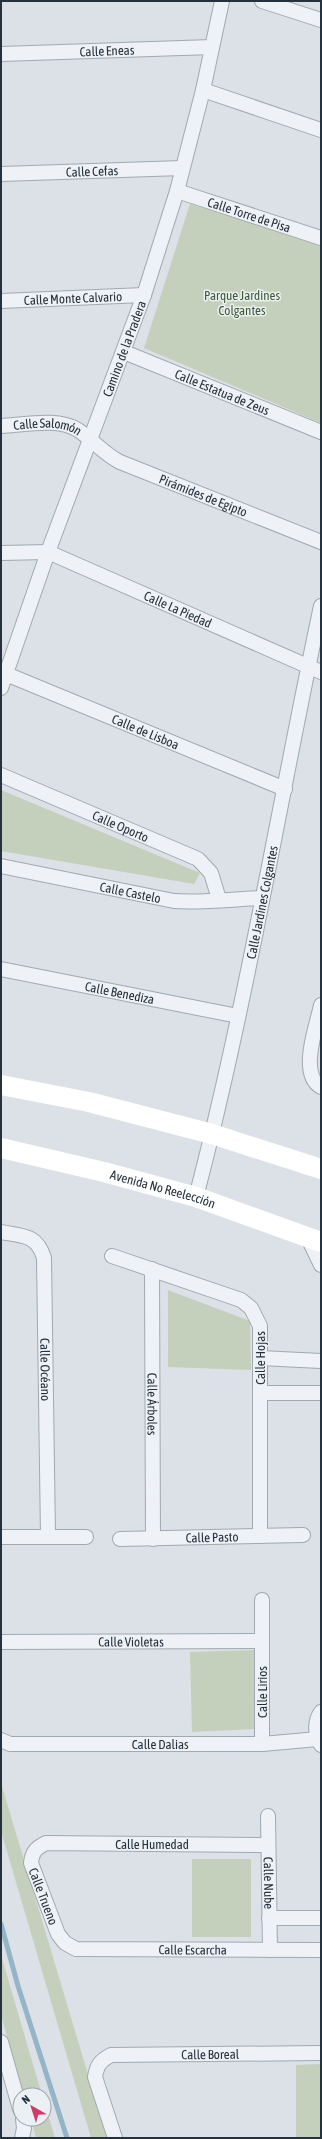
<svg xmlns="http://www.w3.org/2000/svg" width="322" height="2139" font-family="'Asap Condensed',sans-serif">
<rect width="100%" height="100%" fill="#dbe1e6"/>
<!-- green -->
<path fill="#c4d0bc" d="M 190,204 L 321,244 L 321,423 L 144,348 Z
M 1,790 L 200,873 L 194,884 L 1,851 Z
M 168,1290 L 250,1321 L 251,1370 L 168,1367 Z
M 254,1650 L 256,1729 L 192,1732 L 190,1652 Z
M 1,1783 L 107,2138 L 91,2138 L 1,1831 Z
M 192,1859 L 251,1859 L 251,1937 L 192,1937 Z
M 1,1955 L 42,2095 L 24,2095 L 1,2015 Z
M 321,2064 L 321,2138 L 296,2138 L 296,2065 Z
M 44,2101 L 55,2138 L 36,2138 L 31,2119 L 44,2119 Z"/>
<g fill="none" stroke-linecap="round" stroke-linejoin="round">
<!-- stream -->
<path stroke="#94b5c8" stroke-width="5" d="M 1,1924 L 18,1986 L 67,2138"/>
<defs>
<g id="street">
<path d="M 262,1 L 321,20"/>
<path id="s1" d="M 1,54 L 212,47"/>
<path d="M 203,90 L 321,130"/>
<path id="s2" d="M 1,174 L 182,168"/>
<path id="s3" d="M 177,191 L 321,238"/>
<path id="s4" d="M 1,301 L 144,295"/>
<path id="s5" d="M 124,352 L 321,432"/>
<path id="s6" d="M 1,426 C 25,425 57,417 78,430 C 93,440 104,454 120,462 L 321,542"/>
<path id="s7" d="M 1,553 L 48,552 L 321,672"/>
<path id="s8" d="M 1,674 L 6,674 L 285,789"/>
<path id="s9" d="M 1,688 L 48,552 L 144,295 L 177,191 L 203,90 L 222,1"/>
<path id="s10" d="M 1,775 L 198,859 L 211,873 L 219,899"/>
<path id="s11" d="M 1,866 L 174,901 C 203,903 233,899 262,898"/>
<path id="s12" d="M 1,969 L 238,1016"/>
<path d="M 321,1005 C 317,1025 298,1074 321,1087"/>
<path id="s13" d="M 196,1197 C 247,1002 279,803 321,606"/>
<path id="s14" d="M 1,1232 C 22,1236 37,1234 44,1258 L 48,1537"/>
<path d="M 308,1238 L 321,1265"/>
<path d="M 112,1256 L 241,1300 L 251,1308 L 260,1326 L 260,1536"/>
<path id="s15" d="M 152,1269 L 153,1539"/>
<path d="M 260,1358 L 321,1361"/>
<path d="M 260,1393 L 321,1393"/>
<path d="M 1,1537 L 86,1537"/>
<path id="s16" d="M 120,1539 L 303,1535"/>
<path d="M 262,1600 L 262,1744"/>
<path id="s17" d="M 1,1642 L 262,1641"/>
<path d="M 321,1712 C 314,1722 315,1734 321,1745"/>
<path id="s18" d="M 1,1740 L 10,1744 L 262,1744 L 318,1739"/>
<path id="s19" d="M 268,1816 L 270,1950"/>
<path id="s20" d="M 267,1845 L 46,1843 C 36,1848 32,1852 31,1863 L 58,1934 L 65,1943 L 76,1949 L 321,1950"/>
<path d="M 269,1918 L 321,1918"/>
<path d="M 1,2042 L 20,2109"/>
<path d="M 22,2138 L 24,2128 L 23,2119"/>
<path id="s21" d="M 115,2138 L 95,2077 C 97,2065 100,2061 111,2055 L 321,2053"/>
</g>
</defs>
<!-- street casing -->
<use href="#street" stroke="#a1a9b0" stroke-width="16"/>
<!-- street -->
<use href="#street" stroke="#eef1f5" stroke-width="14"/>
<!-- secondary -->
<g stroke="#fff" stroke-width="20">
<path d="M 1,1085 L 89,1102 L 212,1134 L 321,1169"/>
<path id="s22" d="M 1,1148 L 104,1172 L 196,1197 L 321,1242"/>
</g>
</g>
<g text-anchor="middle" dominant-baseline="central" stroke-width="3" stroke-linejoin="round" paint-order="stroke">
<!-- street labels -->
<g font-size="13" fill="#25313c" stroke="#eaf0f4">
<text stroke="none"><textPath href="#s1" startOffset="106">Calle Eneas</textPath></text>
<text stroke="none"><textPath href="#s2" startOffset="91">Calle Cefas</textPath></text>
<text stroke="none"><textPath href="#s3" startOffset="76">Calle Torre de Pisa</textPath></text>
<text stroke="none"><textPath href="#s4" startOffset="72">Calle Monte Calvario</textPath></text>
<text stroke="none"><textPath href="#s9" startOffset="361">Camino de la Pradera</textPath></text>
<text stroke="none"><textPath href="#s5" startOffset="106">Calle Estatua de Zeus</textPath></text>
<text stroke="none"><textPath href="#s6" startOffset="47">Calle Salomón</textPath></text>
<text stroke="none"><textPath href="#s6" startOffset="221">Pirámides de Egipto</textPath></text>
<text stroke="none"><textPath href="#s7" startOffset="189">Calle La Piedad</textPath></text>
<text stroke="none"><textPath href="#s8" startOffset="156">Calle de Lisboa</textPath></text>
<text stroke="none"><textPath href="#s10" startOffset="130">Calle Oporto</textPath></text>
<text stroke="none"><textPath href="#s11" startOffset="132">Calle Castelo</textPath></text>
<text stroke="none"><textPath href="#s13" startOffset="302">Calle Jardines Colgantes</textPath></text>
<text stroke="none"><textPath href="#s12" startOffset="121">Calle Benediza</textPath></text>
<text stroke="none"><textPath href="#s22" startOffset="167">Avenida No Reelección</textPath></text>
<text transform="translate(260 1358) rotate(-90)">Calle Hojas</text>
<text stroke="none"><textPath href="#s14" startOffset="166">Calle Océano</textPath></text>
<text stroke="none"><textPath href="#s15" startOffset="135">Calle Árboles</textPath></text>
<text stroke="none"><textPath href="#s16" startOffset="92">Calle Pasto</textPath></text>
<text stroke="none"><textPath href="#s17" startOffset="130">Calle Violetas</textPath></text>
<text transform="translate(262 1692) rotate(-90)">Calle Lirios</text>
<text stroke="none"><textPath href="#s18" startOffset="160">Calle Dalias</textPath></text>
<text x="152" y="1844">Calle Humedad</text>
<text stroke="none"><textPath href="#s19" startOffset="67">Calle Nube</textPath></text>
<text stroke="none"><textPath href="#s20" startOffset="283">Calle Trueno</textPath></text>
<text stroke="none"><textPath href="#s20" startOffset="464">Calle Escarcha</textPath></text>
<text stroke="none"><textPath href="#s21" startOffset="192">Calle Boreal</textPath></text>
</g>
<!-- park labels -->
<g font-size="13" fill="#3e5932" stroke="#eaf0f4">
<text x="242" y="295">Parque Jardines<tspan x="242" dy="15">Colgantes</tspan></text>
</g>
</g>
<!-- border -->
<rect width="322" height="2139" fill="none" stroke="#25313c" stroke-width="4"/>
<!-- north arrow -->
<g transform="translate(32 2107) rotate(321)"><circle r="19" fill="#eaf0f4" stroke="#9ba4aa"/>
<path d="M0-3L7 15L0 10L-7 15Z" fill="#d13a66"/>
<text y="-6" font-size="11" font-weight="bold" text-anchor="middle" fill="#25313c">N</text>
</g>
</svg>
